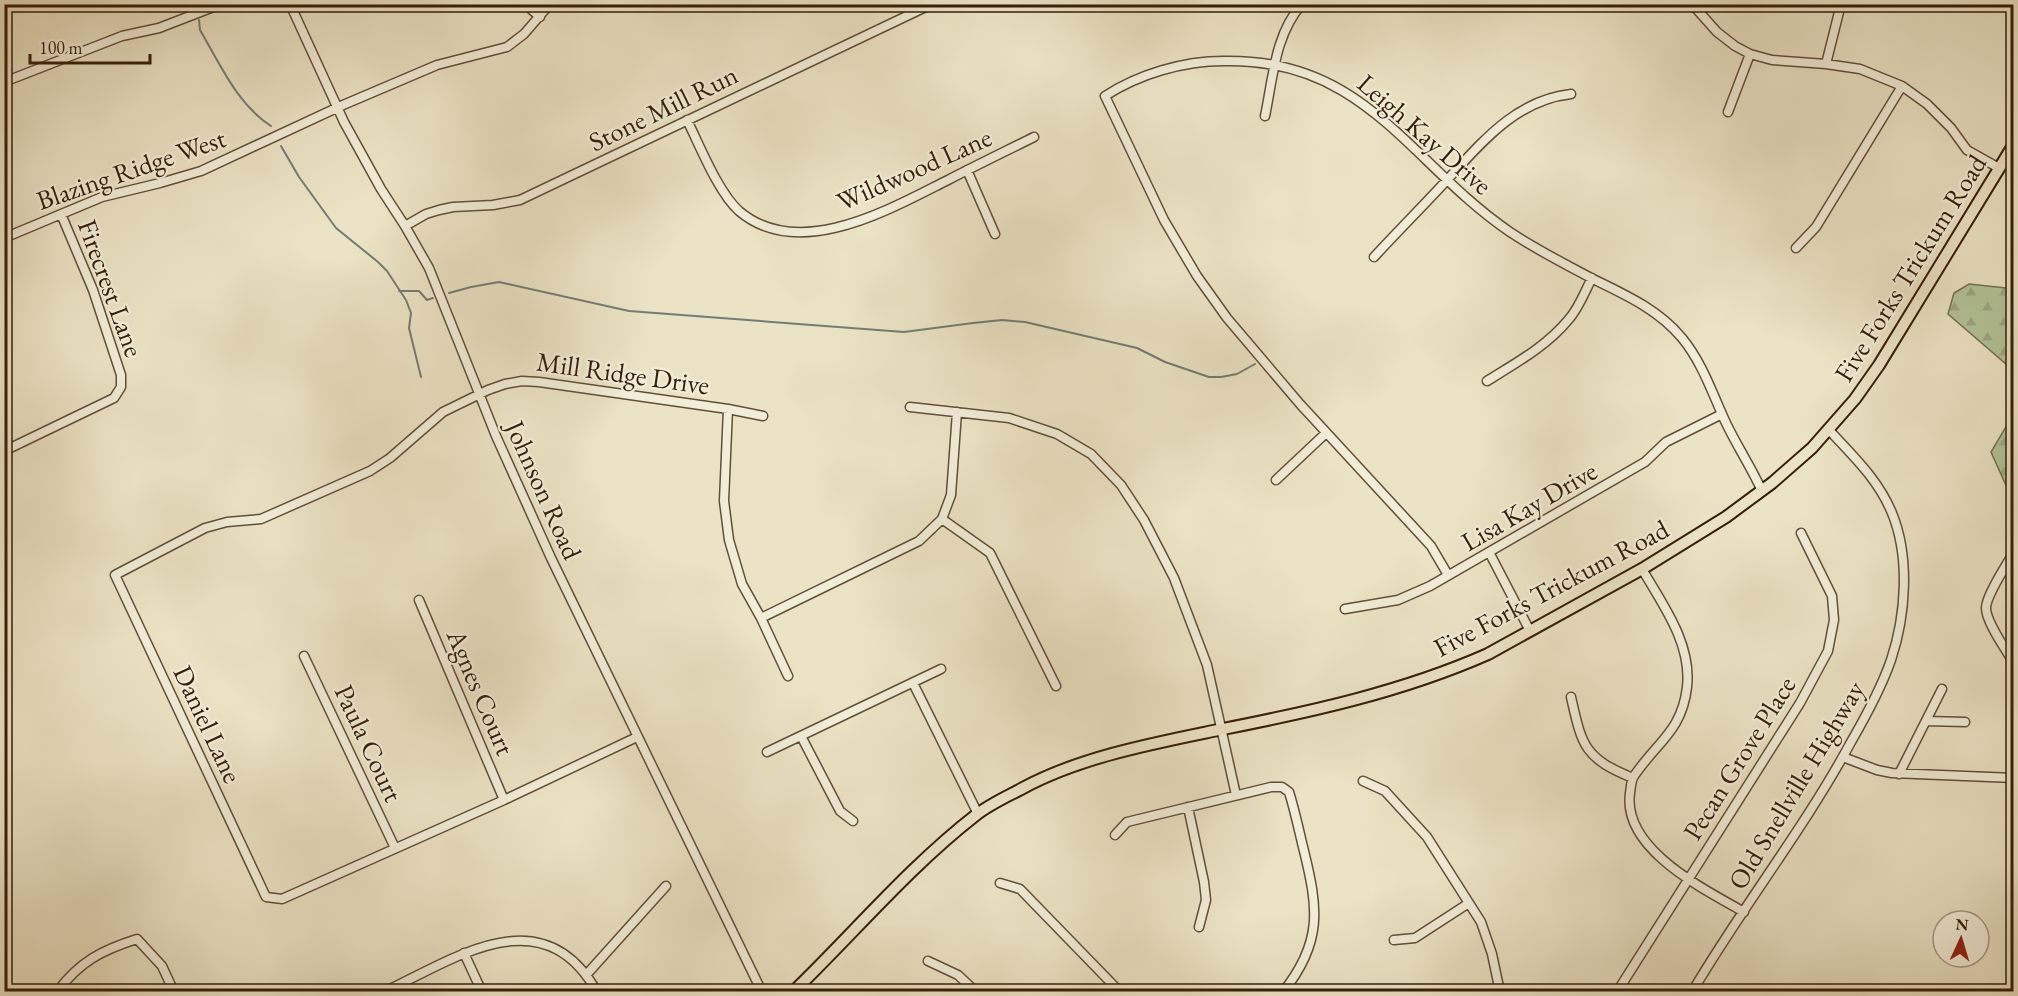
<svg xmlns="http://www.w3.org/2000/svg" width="2018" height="996" font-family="'EB Garamond',serif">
<defs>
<pattern id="forest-firs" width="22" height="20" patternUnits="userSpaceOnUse" patternTransform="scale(1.5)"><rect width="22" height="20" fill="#b3c498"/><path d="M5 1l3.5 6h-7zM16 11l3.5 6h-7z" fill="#9ba882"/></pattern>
</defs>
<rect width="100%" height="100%" fill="#ebe3c5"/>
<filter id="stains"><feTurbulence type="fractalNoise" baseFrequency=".00333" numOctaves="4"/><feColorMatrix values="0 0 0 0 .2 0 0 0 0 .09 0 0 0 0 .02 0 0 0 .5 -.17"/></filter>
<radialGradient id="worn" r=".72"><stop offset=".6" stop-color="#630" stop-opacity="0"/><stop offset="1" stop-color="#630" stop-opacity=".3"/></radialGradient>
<!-- forest -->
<path fill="url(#forest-firs)" stroke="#747150" stroke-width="1.5" d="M 2013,281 L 2013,370 L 1948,314 L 1954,293 L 1969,284 L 2006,288 Z
M 2013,415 L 2013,485 L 2009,492 L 1991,452 Z"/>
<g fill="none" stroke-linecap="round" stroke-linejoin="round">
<!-- stream -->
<path stroke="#747c77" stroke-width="2" d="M 189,4 L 190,5
M 199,20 L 200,30 C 220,64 237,104 271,126
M 281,146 L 299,177 L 336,228 L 378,262 L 387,271 L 406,300 L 411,313 L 409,328 L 421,377
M 399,291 L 419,291 L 427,300 L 433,298
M 449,293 L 471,287 L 499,282 L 629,311 L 904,332 L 973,323 L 1002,320 L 1025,322 L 1137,348 L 1165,362 L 1209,377 L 1221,377 L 1237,374 L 1255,364"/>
<defs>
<path id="minor" d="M 290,4 L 344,122 L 381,189 L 405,226 L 429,268 L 496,436 L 551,558 L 762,992
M 525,4 L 540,17
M 1692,4 L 1717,32 L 1735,46 L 1750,54 L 1772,60 L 1826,64 L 1860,69 L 1902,86 L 1927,104 L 1951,128 L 1967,150 L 1999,168
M 1826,64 L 1841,4
M 4,82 L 122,36 L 159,28 L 221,4
M 1728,112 L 1750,54
M 1265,116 C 1273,78 1275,34 1302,4
M 687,120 C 700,146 718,192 739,211 C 799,262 890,209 948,180 C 977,165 1006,151 1034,137
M 967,170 L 995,234
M 405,226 L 426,214 L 439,210 L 453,207 L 493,205 L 520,200 L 932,4
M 4,238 L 102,197 L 160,183 L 201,171 L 343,105 L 437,65 L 507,47 L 524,34 L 550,4
M 1796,248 L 1816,227 L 1902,86
M 1374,257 C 1398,231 1423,206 1447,180 C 1482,142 1516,100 1571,94
M 1487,381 C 1516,363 1547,346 1569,319 C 1579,308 1585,291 1592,278
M 910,407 L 1009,418 L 1057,434 L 1091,454 L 1121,485 L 1144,520 L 1174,578 L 1207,665 L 1236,795
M 728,409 L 724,501 L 729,540 L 742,584 L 761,618 L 788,676
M 4,451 L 114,398 L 121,387 L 121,375 L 93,290 L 61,214
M 1276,480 L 1326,433
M 942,519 L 990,553 L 1056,686
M 1489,552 L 1530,631
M 2014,552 C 2007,564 1986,596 1986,608 C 1986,622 2006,650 2014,663
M 1642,569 C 1663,605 1692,644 1687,687 C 1682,731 1657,742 1634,776 C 1631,780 1631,787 1630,793 C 1622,849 1704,889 1744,912
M 1448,575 L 1431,546 L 1300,404 L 1227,318 L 1197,276 L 1164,220 L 1105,96 C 1139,74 1183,61 1224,61 C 1366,58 1409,163 1510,232 C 1537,250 1565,264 1593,279 C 1626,295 1659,310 1682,338 C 1702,362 1713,395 1726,423 C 1737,446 1751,467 1762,491
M 419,600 L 504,800
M 1345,609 L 1398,600 L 1430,586 L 1645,462 L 1666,442 L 1722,414
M 761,618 L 919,541 L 942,519 L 951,495 L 957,412
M 304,656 L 395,848
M 913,683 L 978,814
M 1571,697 C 1582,746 1584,758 1633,778
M 1926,721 L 1965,722
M 801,736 L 840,811 L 853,821
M 637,737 L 504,800 L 282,899 L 266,897 L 115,575 L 205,528 L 227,522 L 261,519 L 370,471 L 390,458 L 443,412 L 488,390 L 505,384 L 522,381 L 539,382 L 728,409 L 763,416
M 767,752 L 941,669
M 1843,757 L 1877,770 L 1892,773 L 2014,778
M 1899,774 L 1942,689
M 1363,781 L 1385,791 L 1427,837 L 1481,922 L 1492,954 L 1500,992
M 1188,807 L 1204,882 L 1206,900 L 1199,927
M 1115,835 L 1127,822 L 1271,787 L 1282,787 L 1289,792 C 1295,811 1299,831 1304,851 C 1318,908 1323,942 1283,992
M 1000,883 L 1020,889 L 1120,992
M 1394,940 L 1415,938 L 1469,903
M 464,953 L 482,992
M 928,961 L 958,975 L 976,992
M 587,974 L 666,886
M 57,992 C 79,962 102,950 137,939 L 162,966 L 174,992
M 384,992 C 456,958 543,896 597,992
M 1617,992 L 1800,703 L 1828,651 L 1834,620 L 1832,596 L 1801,533
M 1692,992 C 1742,907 1804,829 1851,742 C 1866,716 1881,689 1891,660 C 1906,615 1910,557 1892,513 C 1878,479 1853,456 1829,430"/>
<path id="major" d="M 793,992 C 854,933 909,867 976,815 C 990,804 1008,796 1023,788 C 1080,757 1155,743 1218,730 C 1310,712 1402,692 1488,654 L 1642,569 L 1726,517 L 1772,483 L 1812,448 L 1855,399 L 1879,365 L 2014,144"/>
</defs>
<!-- minor casing -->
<use href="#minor" stroke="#634f38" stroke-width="11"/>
<!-- major casing -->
<use href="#major" stroke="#361e09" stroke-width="14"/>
<!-- minor -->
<use href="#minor" stroke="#f2edd9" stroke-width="8"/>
<!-- major -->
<use href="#major" stroke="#ebe3c5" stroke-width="10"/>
</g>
<g text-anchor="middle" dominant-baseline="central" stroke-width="4.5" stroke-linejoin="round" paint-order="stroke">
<!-- street labels -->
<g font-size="27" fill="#361e09" stroke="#f2edd9">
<text transform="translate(663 108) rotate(-26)">Stone Mill Run</text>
<text transform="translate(1425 134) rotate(41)">Leigh Kay Drive</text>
<text transform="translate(131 169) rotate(-19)">Blazing Ridge West</text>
<text transform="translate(914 169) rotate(-24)">Wildwood Lane</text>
<text transform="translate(1910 268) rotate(-58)">Five Forks Trickum Road</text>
<text transform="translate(111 288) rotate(70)">Firecrest Lane</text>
<text transform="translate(623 373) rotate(8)">Mill Ridge Drive</text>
<text transform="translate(544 490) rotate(66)">Johnson Road</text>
<text transform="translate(1529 506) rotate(-30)">Lisa Kay Drive</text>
<text transform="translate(1551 588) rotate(-28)">Five Forks Trickum Road</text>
<text transform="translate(481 692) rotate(67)">Agnes Court</text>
<text transform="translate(208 724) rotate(65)">Daniel Lane</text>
<text transform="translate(369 743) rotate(65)">Paula Court</text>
<text transform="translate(1739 758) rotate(-58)">Pecan Grove Place</text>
<text transform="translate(1796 785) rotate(-59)">Old Snellville Highway</text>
</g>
</g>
<!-- margin -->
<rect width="2018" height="996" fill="none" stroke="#ebe3c5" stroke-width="24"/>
<rect x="6" y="6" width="2006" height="984" fill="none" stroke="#361e09" stroke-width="3"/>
<rect x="12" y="12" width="1994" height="972" fill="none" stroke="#361e09" stroke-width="1.5"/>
<!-- north arrow -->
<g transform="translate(1961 939) rotate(4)"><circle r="28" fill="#f2edd9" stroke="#a79a86" stroke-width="1.5"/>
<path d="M0-4.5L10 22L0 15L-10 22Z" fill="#8f2418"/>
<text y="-9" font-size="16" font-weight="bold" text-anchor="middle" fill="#361e09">N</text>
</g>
<!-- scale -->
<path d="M30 54v9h120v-9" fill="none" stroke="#361e09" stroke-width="3"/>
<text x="39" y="54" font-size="18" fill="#361e09" stroke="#f2edd9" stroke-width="4.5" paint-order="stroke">100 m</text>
<rect width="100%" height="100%" filter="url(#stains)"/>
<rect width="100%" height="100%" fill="url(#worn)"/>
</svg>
